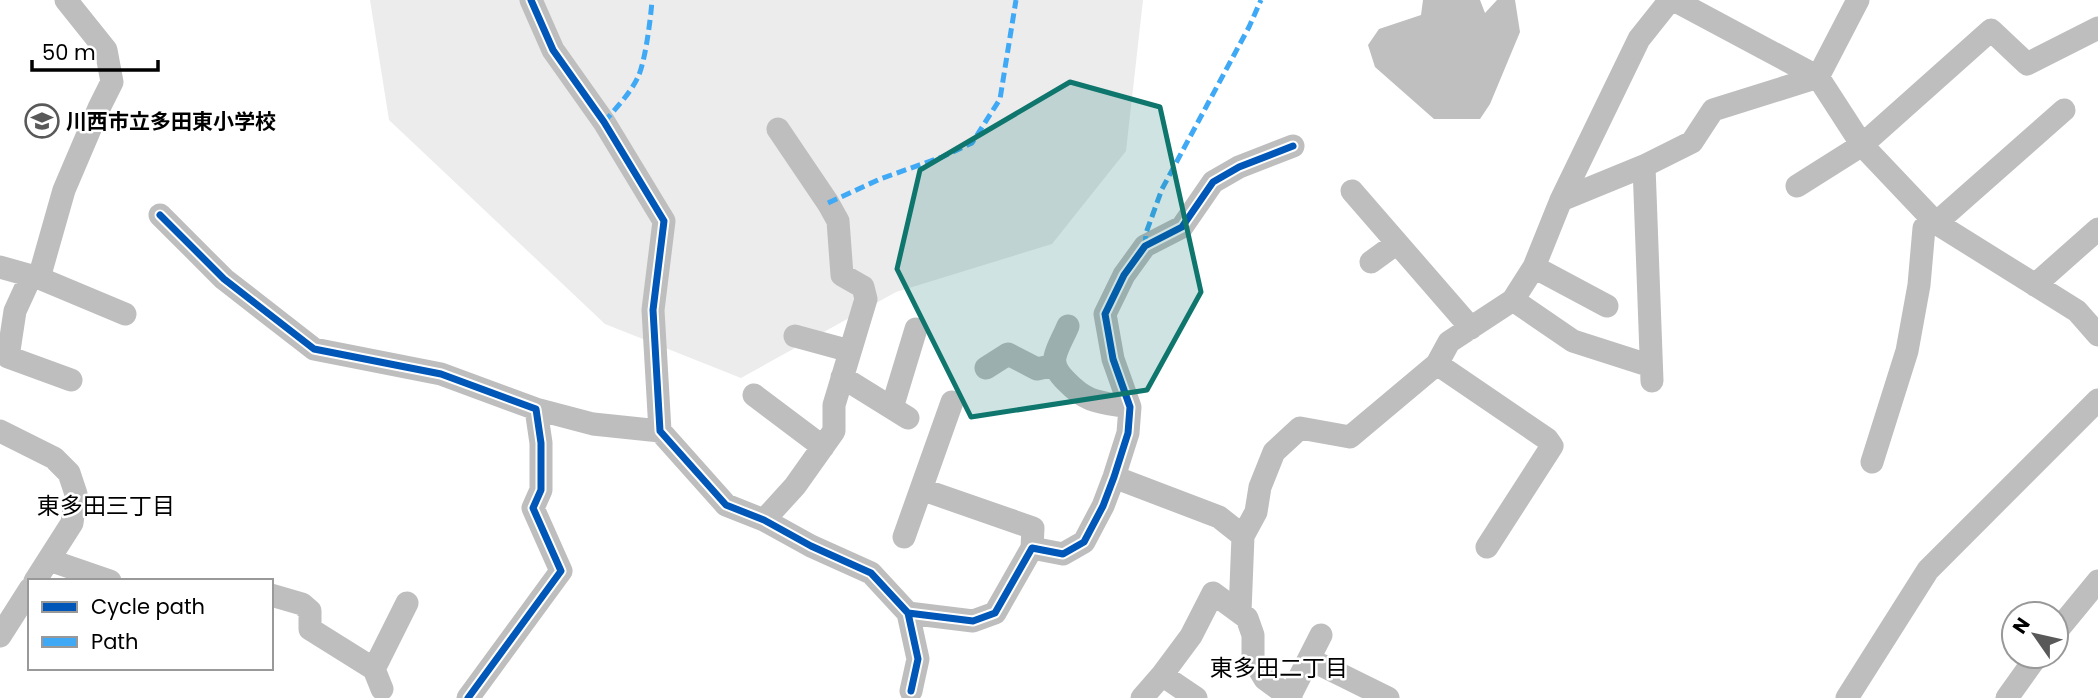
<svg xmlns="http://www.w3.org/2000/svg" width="2098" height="698" font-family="Poppins,'Noto Sans JP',sans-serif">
<rect width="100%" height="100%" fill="#fff"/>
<!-- green -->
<path fill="#ececec" d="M 370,0 L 1143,0 L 1126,151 L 1052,244 L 896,292 L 741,378 L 605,324 L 389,120 Z"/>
<!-- water -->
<path fill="#bfbfbf" d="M 1423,0 L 1480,0 L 1485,13 L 1497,0 L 1515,0 L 1520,32 L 1490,104 L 1480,119 L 1434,119 L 1375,67 L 1368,45 L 1379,29 L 1421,15 Z"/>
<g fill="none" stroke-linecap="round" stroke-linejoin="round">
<!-- minor -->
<path stroke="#bebebe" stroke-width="23" d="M 531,0 L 553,50 L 604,122 L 664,221 L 653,310 L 660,431 L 726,505 L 764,520 L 811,546 L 871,573 L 908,613
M 1674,0 L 1818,77 L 1862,145 L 1936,223 L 2077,311 L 2098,335
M 1644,166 L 1652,381
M 1797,186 L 1862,145 L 1991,30 L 2027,64 L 2098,28
M 1352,191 L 1471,328
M 1561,200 L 1644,166 L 1692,142 L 1713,110 L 1818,77 L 1858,0
M 160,215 L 224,279 L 314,349 L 441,374 L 536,409 L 541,443 L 541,490 L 533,508 L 561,571 L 468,698
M 1371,262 L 1397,243
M 0,267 L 39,278 L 64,190 L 99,108 L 112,82 L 106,50 L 66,0
M 1534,267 L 1607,306
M 31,276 L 15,311 L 8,357 L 71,380
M 39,278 L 125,314
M 2035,285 L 2098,229
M 1513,300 L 1573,341 L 1651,366
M 1068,326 C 1064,336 1057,347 1055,357 C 1053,367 1060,375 1066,381 C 1088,404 1100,402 1130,407
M 795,336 L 850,351
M 986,368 L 1008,354 L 1037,369 L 1055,365
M 842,377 L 908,418
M 754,395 L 823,447
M 892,408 L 916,329
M 536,409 L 593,424 L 660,431
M 0,431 L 54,458 L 69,473 L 76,494 L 72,523 L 35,581
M 1872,462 L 1907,351 L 1919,285 L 1924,228 L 1936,223 L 2064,110
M 1114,477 L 1219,517 L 1243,536 L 1240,612
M 921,489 L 1033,528 L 1032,548
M 764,520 L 795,486 L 834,431 L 834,405 L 866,299 L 863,287 L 842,275 L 838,221 L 828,203 L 778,129
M 1243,536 L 1256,512 L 1260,487 L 1274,452 L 1300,428 L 1350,437 L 1437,364
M 904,537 L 952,402
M 1487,547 L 1552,446 L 1547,439 L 1437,364 L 1449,342 L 1513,300 L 1534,267 L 1561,200 L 1639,39 L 1670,0
M 49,560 L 110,581
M 271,595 L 302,604 L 310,611 L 310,629 L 374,669 L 382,689
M 2056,632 L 2098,581
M 0,636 L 30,589
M 1309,659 L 1388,698
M 374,669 L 407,603
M 1162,675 L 1196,698
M 911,691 L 918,659 L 908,613 L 973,621 L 995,613 L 1032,548 L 1063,554 L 1084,542 L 1103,506 L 1114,477 L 1128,433 L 1130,407 L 1113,359 L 1105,314 L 1124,275 L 1145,246 L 1182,227 L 1213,182 L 1239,167 L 1293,146
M 1142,698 L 1162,675 L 1191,636 L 1213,593 L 1247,618 L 1253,635 L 1253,659 L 1265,679 L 1291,698
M 1289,698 L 1321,635
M 1847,698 L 1928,570 L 2098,400
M 2007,698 L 2037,656"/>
<!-- quiet -->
<path stroke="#3fa9f5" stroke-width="5" stroke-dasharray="10 5" stroke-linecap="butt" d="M 604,122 C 616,108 630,94 638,77 C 645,63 651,17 652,0
M 828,203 L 880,179 L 942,157 L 972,143 L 1000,99 L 1016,0
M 1145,246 L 1146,233 L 1162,189 L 1249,27 L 1261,0"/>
<defs>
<path id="cycleway" d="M 531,0 L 553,50 L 604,122 L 664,221 L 653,310 L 660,431 L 726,505 L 764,520 L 811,546 L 871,573 L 908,613
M 160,215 L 224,279 L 314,349 L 441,374 L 536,409 L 541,443 L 541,490 L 533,508 L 561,571 L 468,698
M 911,691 L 918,659 L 908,613 L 973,621 L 995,613 L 1032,548 L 1063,554 L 1084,542 L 1103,506 L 1114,477 L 1128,433 L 1130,407 L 1113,359 L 1105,314 L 1124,275 L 1145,246 L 1182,227 L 1213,182 L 1239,167 L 1293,146"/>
</defs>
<!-- cycleway casing -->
<use href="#cycleway" stroke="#fff" stroke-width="11"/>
<!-- cycleway -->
<use href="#cycleway" stroke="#0057b8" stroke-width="7"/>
</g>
<!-- marked area -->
<path fill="#0f766e" fill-opacity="0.2" stroke="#0f766e" stroke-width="5" stroke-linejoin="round" d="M 1070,82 L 1160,107 L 1201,292 L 1147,390 L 971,417 L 897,269 L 920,170 Z"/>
<!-- icons -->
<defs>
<symbol id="school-ring" viewBox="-11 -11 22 22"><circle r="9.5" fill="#fff" stroke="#595959" stroke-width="1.5"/><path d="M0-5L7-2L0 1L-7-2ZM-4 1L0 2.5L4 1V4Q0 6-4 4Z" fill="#595959"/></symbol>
</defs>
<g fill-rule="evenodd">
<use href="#school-ring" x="23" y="102" width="38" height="38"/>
</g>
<g text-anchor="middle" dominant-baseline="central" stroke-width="5" stroke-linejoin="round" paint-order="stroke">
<!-- poi labels -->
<g font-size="21" font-weight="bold" fill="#000" stroke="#fff" text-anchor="start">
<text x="66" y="121">川西市立多田東小学校</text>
</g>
<!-- neighbourhood labels -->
<g font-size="23" fill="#000" stroke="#fff">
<text x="106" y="506">東多田三丁目</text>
<text x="1279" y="668">東多田二丁目</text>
</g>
</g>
<!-- legend -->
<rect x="28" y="579" width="245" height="91" fill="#ffffff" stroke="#999999" stroke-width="2"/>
<rect x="42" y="602" width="35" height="10" fill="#0057b8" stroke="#999999" stroke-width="2"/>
<text x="91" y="614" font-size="21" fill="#000000">Cycle path</text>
<rect x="42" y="637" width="35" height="10" fill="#3fa9f5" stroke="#999999" stroke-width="2"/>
<text x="91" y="649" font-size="21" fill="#000000">Path</text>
<!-- north arrow -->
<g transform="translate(2035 635) rotate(304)"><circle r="33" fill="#ffffff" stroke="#999999" stroke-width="2"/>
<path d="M0-5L12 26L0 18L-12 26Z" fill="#595959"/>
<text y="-10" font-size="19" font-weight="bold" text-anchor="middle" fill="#000000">N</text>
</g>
<!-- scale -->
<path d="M32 60v10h126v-10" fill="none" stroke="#000000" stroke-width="3.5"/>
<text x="42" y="60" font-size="21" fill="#000000" stroke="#ffffff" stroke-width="5" paint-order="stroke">50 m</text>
</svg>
